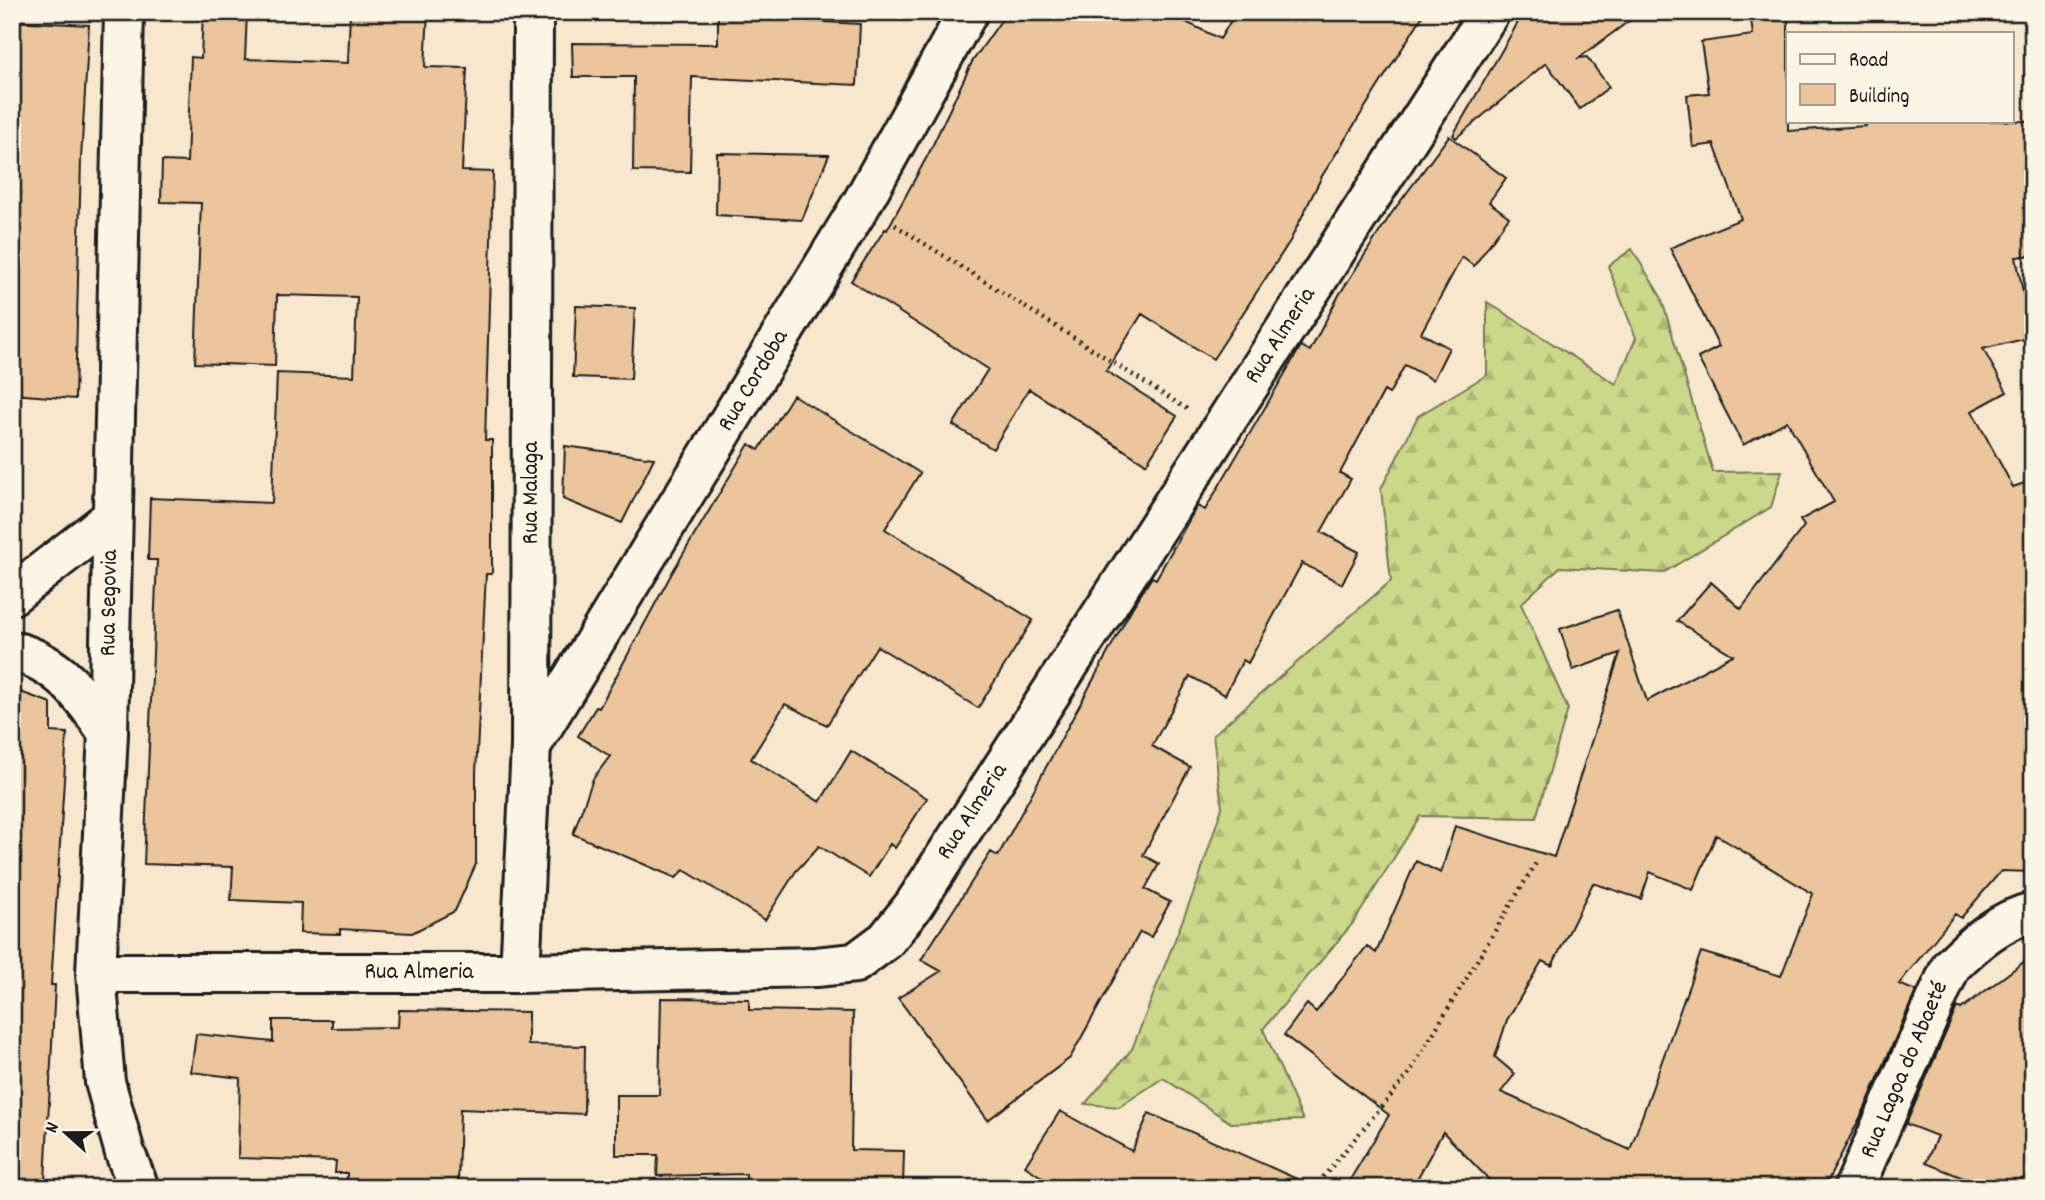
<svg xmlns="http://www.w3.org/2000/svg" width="2045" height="1200" font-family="Dekko,sans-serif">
<defs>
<pattern id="forest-firs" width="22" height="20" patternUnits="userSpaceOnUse" patternTransform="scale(1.75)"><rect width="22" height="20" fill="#cbd78a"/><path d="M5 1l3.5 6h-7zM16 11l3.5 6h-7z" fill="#aeb876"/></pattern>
</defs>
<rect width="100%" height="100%" fill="#f7e7cf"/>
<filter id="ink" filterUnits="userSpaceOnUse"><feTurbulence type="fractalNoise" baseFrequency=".0143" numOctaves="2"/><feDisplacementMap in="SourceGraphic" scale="14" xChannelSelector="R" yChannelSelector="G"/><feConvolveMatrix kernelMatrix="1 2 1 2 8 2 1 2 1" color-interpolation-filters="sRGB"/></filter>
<g filter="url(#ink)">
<!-- forest -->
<path fill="url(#forest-firs)" stroke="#747a53" stroke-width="2" d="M 1632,249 L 1661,297 L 1713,472 L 1782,471 L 1771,507 L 1663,573 L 1560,567 L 1521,604 L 1568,709 L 1536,818 L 1420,816 L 1354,922 L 1263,1029 L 1303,1120 L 1231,1123 L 1163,1078 L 1119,1107 L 1085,1104 L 1132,1049 L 1198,881 L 1222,807 L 1213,735 L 1391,581 L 1381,489 L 1418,416 L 1487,375 L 1487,302 L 1616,384 L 1636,338 L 1608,266 Z"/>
<!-- building -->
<path fill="#ebc59c" stroke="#1c1c1c" stroke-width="2" fill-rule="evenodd" d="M 203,12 L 247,12 L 245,59 L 348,63 L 350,12 L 428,12 L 425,67 L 467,68 L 462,171 L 493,172 L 485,440 L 492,440 L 492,574 L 486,574 L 476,773 L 476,864 L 455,911 L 412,933 L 340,929 L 340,934 L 300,933 L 301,903 L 231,900 L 233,867 L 144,864 L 157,560 L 148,560 L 150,498 L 272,503 L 277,373 L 354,376 L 357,297 L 277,295 L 275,366 L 195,363 L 201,203 L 161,202 L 162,161 L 187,162 L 191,57 L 201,58 Z
M 1007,12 L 1166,12 L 1220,39 L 1236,12 L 1425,12 L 1322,176 L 1290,241 L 1213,359 L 1142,314 L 1106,371 L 1177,416 L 1146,464 L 1029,389 L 993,449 L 953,425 L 988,369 L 851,281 L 885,229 L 887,230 L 929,153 L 972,62 Z
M 1524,12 L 1641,12 L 1579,58 L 1587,57 L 1609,87 L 1580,109 L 1546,63 L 1456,138 L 1453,135 Z
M 1750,12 L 1788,12 L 1788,131 L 1866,126 L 1866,121 L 2033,121 L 2033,255 L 2016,257 L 2032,337 L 1983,349 L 2007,392 L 1972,411 L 2013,487 L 2033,480 L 2033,872 L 2001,871 L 1961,918 L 1955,914 L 1899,984 L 1916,991 L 1865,1108 L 1824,1188 L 1497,1188 L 1443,1132 L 1412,1188 L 1345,1188 L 1389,1115 L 1284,1035 L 1307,1004 L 1316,1012 L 1367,946 L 1376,953 L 1416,861 L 1441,873 L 1455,826 L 1554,857 L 1620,653 L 1573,670 L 1560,629 L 1617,610 L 1647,701 L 1733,655 L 1677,621 L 1711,582 L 1741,609 L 1804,526 L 1800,520 L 1834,502 L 1787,421 L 1743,445 L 1698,358 L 1719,347 L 1670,248 L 1741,219 L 1714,144 L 1693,147 L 1687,95 L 1709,93 L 1701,42 L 1753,35 ZM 1716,835 L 1813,894 L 1781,976 L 1701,952 L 1630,1150 L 1501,1092 L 1515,1074 L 1495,1057 L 1507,1020 L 1542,961 L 1552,966 L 1593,883 L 1641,899 L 1650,872 L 1693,890 Z
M 718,16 L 860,24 L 857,85 L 692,77 L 690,172 L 633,171 L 634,77 L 573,77 L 572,43 L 718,44 Z
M 12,21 L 89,25 L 81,159 L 75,399 L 12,394 Z
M 1449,136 L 1506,178 L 1489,202 L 1509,217 L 1474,266 L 1462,257 L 1421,333 L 1449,348 L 1433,380 L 1405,365 L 1389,394 L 1384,391 L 1340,473 L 1351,479 L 1321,532 L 1359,552 L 1342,584 L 1302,563 L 1248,663 L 1243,660 L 1225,695 L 1190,676 L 1152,746 L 1190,767 L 1143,855 L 1159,864 L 1145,889 L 1170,902 L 1151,937 L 1140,932 L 1070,1058 L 988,1120 L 898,998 L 941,971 L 921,960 L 991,852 L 998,856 L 1132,608 L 1152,577 L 1156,579 L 1197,506 L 1205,510 L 1301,346 L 1310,351 L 1339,295 L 1391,214 Z
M 717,153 L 829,155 L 802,220 L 716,215 Z
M 576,306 L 635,308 L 631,379 L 573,377 Z
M 793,395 L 920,473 L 885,529 L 1033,620 L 978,708 L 877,646 L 827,725 L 785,704 L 751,759 L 820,802 L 851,751 L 927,798 L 895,848 L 890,844 L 869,877 L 819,846 L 796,871 L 765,920 L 684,870 L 676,878 L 573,834 L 593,779 L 610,756 L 578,736 L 596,707 L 599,708 L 673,571 L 749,444 L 759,450 Z
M 565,446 L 654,458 L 622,523 L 563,499 Z
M 12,689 L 51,703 L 51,732 L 67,733 L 51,985 L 55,985 L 45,1181 L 12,1179 Z
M 2033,955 L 2033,1188 L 1988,1188 L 1926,1163 L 1937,1136 L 1906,1124 L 1957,1007 L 1961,1009 Z
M 661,998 L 749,999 L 749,1010 L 853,1012 L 851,1150 L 904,1151 L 903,1186 L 746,1182 L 746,1174 L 657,1176 L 658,1155 L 616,1155 L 616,1095 L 659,1095 Z
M 399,1010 L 528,1012 L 528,1045 L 585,1046 L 584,1114 L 460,1109 L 458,1185 L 393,1184 L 393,1188 L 347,1188 L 347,1173 L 335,1173 L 336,1161 L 238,1158 L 240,1078 L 191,1072 L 196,1034 L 273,1042 L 273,1020 L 332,1020 L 332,1028 L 398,1027 Z
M 1060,1111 L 1132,1151 L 1149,1113 L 1317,1188 L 1058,1188 L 1025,1166 Z"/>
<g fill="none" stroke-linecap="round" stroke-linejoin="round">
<defs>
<path id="minor" d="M 124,12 L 108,733 L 96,973 L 105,1082 L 125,1153 L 139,1188
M 12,595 L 111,518
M 12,651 C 59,662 82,695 108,733
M 531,746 L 862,203 L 968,12
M 96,973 L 520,973 L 816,967 L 855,963 L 886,940 L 914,905 L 1490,12
M 520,973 L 531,746 L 533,12
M 1854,1188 L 1951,966 C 1975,942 2000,920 2033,912"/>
</defs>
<!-- minor casing -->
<use href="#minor" stroke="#1c1c1c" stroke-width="44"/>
<!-- path -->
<path stroke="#1c1c1c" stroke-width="4.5" stroke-dasharray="2 5" stroke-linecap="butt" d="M 895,225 L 1187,409
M 1314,1188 L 1408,1075 L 1536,863"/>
<!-- minor -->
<use href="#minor" stroke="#fcf5e5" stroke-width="38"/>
</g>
</g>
<g text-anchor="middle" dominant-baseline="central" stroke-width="5" stroke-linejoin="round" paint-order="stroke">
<!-- street labels -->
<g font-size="24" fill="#1c1c1c" stroke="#fcf5e5">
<text transform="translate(1281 336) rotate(-57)">Rua Almeria</text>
<text transform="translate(754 381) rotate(-59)">Rua Cordoba</text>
<text transform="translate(532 493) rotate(-90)">Rua Malaga</text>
<text transform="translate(110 603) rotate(-89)">Rua Segovia</text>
<text transform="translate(973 812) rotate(-57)">Rua Almeria</text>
<text x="419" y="973">Rua Almeria</text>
<text transform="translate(1905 1070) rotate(-67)">Rua Lagoa do Abaeté</text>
</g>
</g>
<!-- margin -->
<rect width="2045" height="1200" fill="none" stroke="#fcf5e5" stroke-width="42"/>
<rect x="21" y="21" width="2003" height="1158" fill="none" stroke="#1c1c1c" stroke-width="2.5" filter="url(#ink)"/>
<!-- legend -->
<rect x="1786" y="32" width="228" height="91" fill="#fcf5e5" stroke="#a29e95" stroke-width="2"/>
<rect x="1800" y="54" width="35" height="10" fill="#fcf5e5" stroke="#a29e95" stroke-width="2"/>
<text x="1849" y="66" font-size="21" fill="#1c1c1c">Road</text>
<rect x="1800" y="84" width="35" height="21" fill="#ebc59c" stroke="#a29e95" stroke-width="2"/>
<text x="1849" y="102" font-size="21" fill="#1c1c1c">Building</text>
<!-- north arrow -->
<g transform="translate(66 1133) rotate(291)" stroke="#fcf5e5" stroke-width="5" paint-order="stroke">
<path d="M0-5L12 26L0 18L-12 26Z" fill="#1c1c1c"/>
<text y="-10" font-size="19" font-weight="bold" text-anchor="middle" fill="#1c1c1c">N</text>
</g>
</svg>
